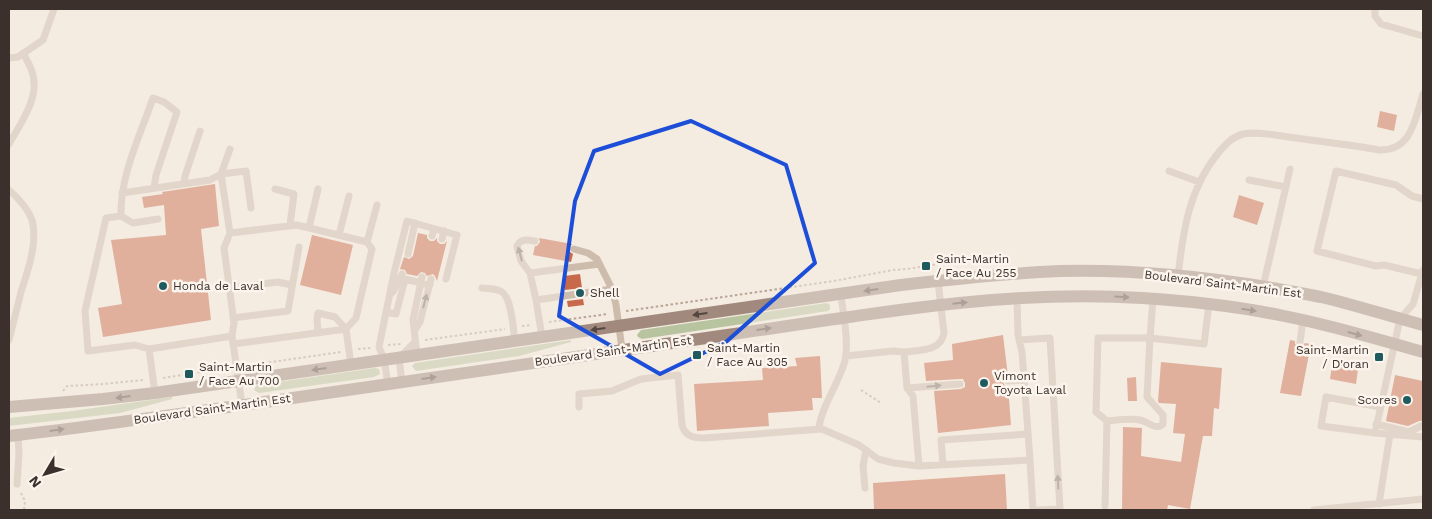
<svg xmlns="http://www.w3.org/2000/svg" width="1432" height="519" font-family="'Work Sans',sans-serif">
<rect width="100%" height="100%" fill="#f4ebe1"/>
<!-- green -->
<path fill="#b8c4a0" d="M 827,303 L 830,305 L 830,309 L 828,311 L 642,339 L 638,337 L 637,335 L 641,330 Z
M 571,340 L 571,342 L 519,356 L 416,371 L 412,366 L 415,363 Z
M 375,368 L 379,369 L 380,374 L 374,377 L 259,393 L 254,390 L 256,386 L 258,385 Z
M 172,397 L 172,399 L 120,413 L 9,426 L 9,418 L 72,411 Z"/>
<!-- building -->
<path fill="#c8694b" d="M 1380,111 L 1397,115 L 1394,131 L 1377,127 Z
M 215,184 L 219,226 L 201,229 L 211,320 L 103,337 L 98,308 L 122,304 L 111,240 L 166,235 L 164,205 L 144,208 L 142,197 L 163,194 L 162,192 Z
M 1239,195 L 1264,203 L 1257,225 L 1233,217 Z
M 418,233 L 427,235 L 427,238 L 430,241 L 434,241 L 437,238 L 437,241 L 440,244 L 444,244 L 447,241 L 437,281 L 435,276 L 433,274 L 427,276 L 425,273 L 421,272 L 417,276 L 407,274 L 405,270 L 400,269 L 404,257 L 409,259 L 413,256 Z
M 312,235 L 353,245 L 341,295 L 300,285 Z
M 539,238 L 572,244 L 569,248 L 570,252 L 573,254 L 571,262 L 533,255 L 535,246 L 537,246 L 540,242 Z
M 580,274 L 582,288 L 565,290 L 564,276 Z
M 583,299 L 584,305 L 568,307 L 567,301 Z
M 1003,335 L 1008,376 L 1004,378 L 1003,382 L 1005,386 L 1008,386 L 1011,425 L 938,433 L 934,391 L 961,389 L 965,387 L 965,383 L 963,379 L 960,379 L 926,381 L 924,363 L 953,360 L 952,344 Z
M 1290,340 L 1295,341 L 1295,344 L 1299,347 L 1302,347 L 1305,343 L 1311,344 L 1301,396 L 1280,393 Z
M 820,356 L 822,398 L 812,398 L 813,410 L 768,413 L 769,426 L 697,431 L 694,384 L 763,380 L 762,368 L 797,366 L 795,358 Z
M 1333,358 L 1359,362 L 1356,384 L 1330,379 Z
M 1161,362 L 1222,368 L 1219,409 L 1214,408 L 1212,436 L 1203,436 L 1190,509 L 1168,505 L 1167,510 L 1122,510 L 1123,427 L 1142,428 L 1141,456 L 1181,462 L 1185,434 L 1173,433 L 1176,404 L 1159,403 L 1158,401 Z
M 1395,375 L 1423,381 L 1423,421 L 1419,421 L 1408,426 L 1386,421 Z
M 1136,377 L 1137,401 L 1128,401 L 1127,378 Z
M 1005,474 L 1007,510 L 874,510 L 873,483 Z"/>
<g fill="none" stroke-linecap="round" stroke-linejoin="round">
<!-- path -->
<path stroke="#b9a596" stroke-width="2" stroke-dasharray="2.5 2.5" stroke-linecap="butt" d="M 626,311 L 834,281 L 893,270 L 907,269 L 982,257 L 988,264
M 549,322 L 608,314
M 522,326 L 532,325
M 425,340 L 505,329
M 388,345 L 401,344
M 358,349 L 371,348
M 244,366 L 341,352
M 163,378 L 227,368
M 861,390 L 881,403
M 63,391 L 67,386 L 104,384 L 143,380
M 21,493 L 25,501 L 24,510"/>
<!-- service -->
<path stroke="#cdbbac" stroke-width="7" d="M 1375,9 L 1375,16 L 1381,24 L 1423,36
M 9,58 L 18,57 L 43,40 L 54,9
M 9,144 C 18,128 36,102 34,83 C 34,72 28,62 23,53
M 1169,171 L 1199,182
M 1249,180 L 1286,187
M 184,184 L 185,176 L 200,131
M 154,188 L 156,175 L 177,112 L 164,102 L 153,98 C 140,136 120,175 121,216 L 106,218 L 85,311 L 88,351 L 135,345 L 149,349 L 232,336
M 275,189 L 294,194 L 290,225
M 9,190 C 18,198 28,208 32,220 C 38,243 28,270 21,292 C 17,308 13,324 9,340
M 122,193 L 210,180 L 221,174 L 246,171 L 251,208
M 121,216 L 133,223 L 158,219
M 309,228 L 318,189
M 230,233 L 221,174 L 230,149
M 339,235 L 349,196
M 432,236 L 434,229
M 442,239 L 444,231
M 535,241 C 528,240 521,238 517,246 L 521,261 L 530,273 L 536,300
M 367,242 L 377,205
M 574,249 L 588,253 L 597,259 L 612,289
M 408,254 L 415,223
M 1423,270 L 1413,304 L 1400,319 L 1375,433 L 1423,437
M 530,273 L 599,264
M 1422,274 L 1384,265 L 1376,266 L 1317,251 L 1336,171 L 1396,185 L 1412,196 L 1423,199
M 1178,276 C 1183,231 1189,188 1219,152 C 1226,144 1232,137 1243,134 C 1260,131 1279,136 1296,138 C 1323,142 1351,145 1379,150 C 1412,151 1415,119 1423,94
M 1263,287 L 1290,169
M 229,288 L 278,282 L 292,285
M 482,288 C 488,289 497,288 502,292 C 512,299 513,329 515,341
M 393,292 L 402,274
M 1153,299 L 1150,338 L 1204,344 L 1209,304
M 386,312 L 396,314 L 405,279 L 430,285
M 233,318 L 288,311 L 299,247
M 415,330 L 420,322 L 431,279
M 542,337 L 536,300 L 612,289 L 616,305 L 622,349
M 1019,340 L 1050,338 L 1060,509 L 1038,510
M 1300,342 L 1303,320
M 233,344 L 346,329 L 351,365
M 149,349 L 155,393
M 417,355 L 413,320 L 422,277
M 846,356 L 893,351 L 904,352
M 1008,381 L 1023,380
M 402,382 L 399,358 L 415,342
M 388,384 L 384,359 L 379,347 L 394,273 L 407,221 L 457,235 L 446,279
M 907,388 L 960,384
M 242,405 L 232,336 L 234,323 L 224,248 L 230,233 L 297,225 L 367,242 L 372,249 L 356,318 L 346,329 L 335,317 L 318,313 L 317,319 L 318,333
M 579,407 L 579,394 L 612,391 L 641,379 L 678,375 L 682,425 C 685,436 693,438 704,438 L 822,429 L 859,445 L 878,459 L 894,463 L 919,466 L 1030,460 L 1022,352 L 1018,335 L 1017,298
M 1376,424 L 1409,432 L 1421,426
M 819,429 C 820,410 838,384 844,364 C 850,344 843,315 841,294
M 1375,433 L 1321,426 L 1326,397 L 1380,407
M 1030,460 L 1033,510
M 943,464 L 941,440 L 1028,434
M 919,466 L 913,396 L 907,388 L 904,352 C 919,350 941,352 944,333 L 938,281
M 17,484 L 19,454 L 18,435
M 865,488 L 863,466 L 866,450
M 1379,504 L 1390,434
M 1105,506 L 1107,421 L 1096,412 L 1098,338 L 1150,338 L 1147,397 L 1163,415 L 1163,424 C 1156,431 1149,422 1140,420 C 1130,418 1117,420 1107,421
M 1314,510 L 1423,499"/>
<!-- secondary -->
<path stroke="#a18a7d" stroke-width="12" d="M 9,407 L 103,399 L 155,393 L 901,285 C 954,279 1007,273 1060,271 C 1146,269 1237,280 1321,297 C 1355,305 1389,316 1423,325
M 9,436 C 97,426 185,413 272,401 C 424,379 576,356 727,335 C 865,315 1003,289 1142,298 C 1190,301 1237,306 1284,316 C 1331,325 1377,339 1423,352"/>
</g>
<!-- one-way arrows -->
<defs><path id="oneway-solid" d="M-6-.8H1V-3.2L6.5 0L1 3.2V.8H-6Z" transform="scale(1.25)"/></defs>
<g fill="#7d6f65">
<use href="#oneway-solid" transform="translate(520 254) rotate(-105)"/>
<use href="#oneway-solid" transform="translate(425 301) rotate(-75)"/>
<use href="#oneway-solid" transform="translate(934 386) rotate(-5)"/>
<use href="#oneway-solid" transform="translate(1058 482) rotate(-93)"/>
</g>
<g fill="#544640">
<use href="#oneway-solid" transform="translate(871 290) rotate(172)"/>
<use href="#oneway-solid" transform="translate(1122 297) rotate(3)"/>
<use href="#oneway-solid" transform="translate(960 303) rotate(-6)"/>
<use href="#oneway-solid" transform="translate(1249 310) rotate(9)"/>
<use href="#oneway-solid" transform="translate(700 314) rotate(172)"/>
<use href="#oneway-solid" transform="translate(598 329) rotate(172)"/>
<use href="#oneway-solid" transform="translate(764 329) rotate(-8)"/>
<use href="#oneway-solid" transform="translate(1355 334) rotate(15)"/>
<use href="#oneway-solid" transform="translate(319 369) rotate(172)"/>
<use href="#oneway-solid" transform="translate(429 378) rotate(-8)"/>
<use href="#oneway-solid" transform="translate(123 397) rotate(172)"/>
<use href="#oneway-solid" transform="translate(57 430) rotate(-8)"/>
</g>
<!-- marked area -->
<path d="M0 0H1432V519H0ZM 691,121 L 786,165 L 815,263 L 726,342 L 660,374 L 559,316 L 575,201 L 594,151 Z" fill="#f4ebe1" fill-opacity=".55" fill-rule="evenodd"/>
<path fill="none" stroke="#1d4ed8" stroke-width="4" stroke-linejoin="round" d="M 691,121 L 786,165 L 815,263 L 726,342 L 660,374 L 559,316 L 575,201 L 594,151 Z"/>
<!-- markers -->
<g fill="#1f5a5e" stroke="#fbf5ee" stroke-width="2">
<rect x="921" y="261" width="10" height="10" rx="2.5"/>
<circle cx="163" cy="286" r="5"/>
<circle cx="580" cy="293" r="5"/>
<rect x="692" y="350" width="10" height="10" rx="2.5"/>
<rect x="1374" y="352" width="10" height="10" rx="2.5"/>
<rect x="184" y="369" width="10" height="10" rx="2.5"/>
<circle cx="984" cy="383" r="5"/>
<circle cx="1407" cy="400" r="5"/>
</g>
<g text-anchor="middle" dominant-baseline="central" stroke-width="5" stroke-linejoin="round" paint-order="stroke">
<!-- poi labels -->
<g font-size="12" fill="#3b302b" stroke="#fbf5ee" text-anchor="start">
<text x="936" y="259">Saint-Martin<tspan x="936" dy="14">/ Face Au 255</tspan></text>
<text x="173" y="286">Honda de Laval</text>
<text x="590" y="293">Shell</text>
<text x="707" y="348">Saint-Martin<tspan x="707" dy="14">/ Face Au 305</tspan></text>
<text x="1369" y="350" text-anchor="end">Saint-Martin<tspan x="1369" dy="14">/ D'oran</tspan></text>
<text x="199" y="367">Saint-Martin<tspan x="199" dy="14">/ Face Au 700</tspan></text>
<text x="994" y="376">Vimont<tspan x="994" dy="14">Toyota Laval</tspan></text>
<text x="1397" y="400" text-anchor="end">Scores</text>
</g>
<!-- street labels -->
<g font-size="12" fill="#3b302b" stroke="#fbf5ee">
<text transform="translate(1223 284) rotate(7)">Boulevard Saint-Martin Est</text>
<text transform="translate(613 351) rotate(-8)">Boulevard Saint-Martin Est</text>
<text transform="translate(212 409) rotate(-8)">Boulevard Saint-Martin Est</text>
</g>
</g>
<!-- border -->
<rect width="1432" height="519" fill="none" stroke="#3b302b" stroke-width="20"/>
<!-- north arrow -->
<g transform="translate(45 474) rotate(232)" stroke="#fbf5ee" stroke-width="4" paint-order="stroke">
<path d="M0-4L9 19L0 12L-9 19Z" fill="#3b302b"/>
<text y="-8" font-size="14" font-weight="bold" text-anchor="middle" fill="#3b302b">N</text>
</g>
</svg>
